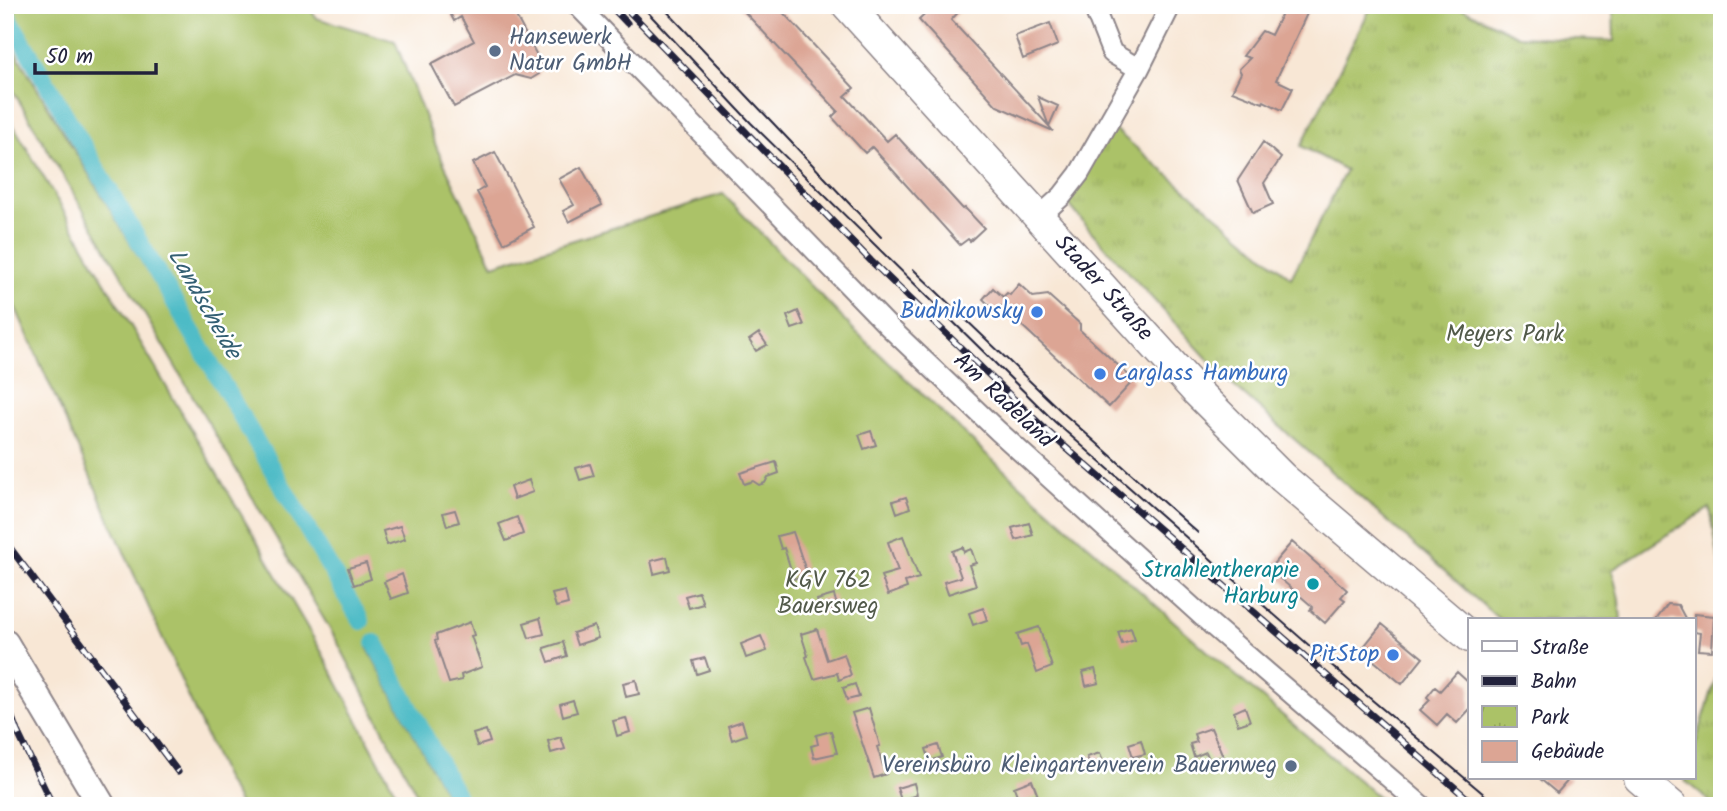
<svg xmlns="http://www.w3.org/2000/svg" width="1727" height="811" font-family="Kalam,sans-serif">
<defs>
<pattern id="park-tufts" width="24" height="20" patternUnits="userSpaceOnUse" patternTransform="scale(1.75)"><rect width="24" height="20" fill="#abc267"/><path d="M3 7l-1-3M5 7V3M7 7l1-3M15 17l-1-3M17 17v-4M19 17l1-3" fill="none" stroke="#93a65a"/></pattern>
</defs>
<rect width="100%" height="100%" fill="#fff"/>
<filter id="ink" filterUnits="userSpaceOnUse"><feTurbulence type="fractalNoise" baseFrequency=".0143" numOctaves="2"/><feDisplacementMap in="SourceGraphic" scale="14" xChannelSelector="R" yChannelSelector="G"/><feConvolveMatrix kernelMatrix="1 2 1 2 8 2 1 2 1" color-interpolation-filters="sRGB"/></filter>
<filter id="wash" filterUnits="userSpaceOnUse"><feTurbulence type="fractalNoise" baseFrequency=".00686" numOctaves="4" result="noise"/><feDisplacementMap in="SourceGraphic" scale="28" xChannelSelector="R" yChannelSelector="G"/><feGaussianBlur stdDeviation="1.57" result="paint"/><feColorMatrix in="noise" values="0 0 0 0 0 0 0 0 0 0 0 0 0 0 0 0 0 1.4 0 .05"/><feComposite in="paint" operator="in"/></filter>
<g filter="url(#wash)">
<rect width="100%" height="100%" fill="#f8e7d5"/>
<!-- green -->
<path fill="#abc267" stroke="#667251" stroke-width="2" d="M 6,5 L 308,5 L 316,18 L 395,41 L 438,151 L 493,265 L 723,194 L 852,328 L 986,454 L 1206,650 L 1389,806 L 455,806 L 367,647 L 452,806 L 423,806 L 338,643 L 5,77 L 5,35 L 308,538 L 317,535 Z
M 5,111 L 321,651 L 403,806 L 241,806 L 225,779 L 5,284 Z"/>
<!-- park -->
<path fill="url(#park-tufts)" stroke="#667251" stroke-width="2" d="M 1372,5 L 1455,5 L 1518,36 L 1614,41 L 1613,5 L 1722,5 L 1722,579 L 1710,508 L 1612,570 L 1619,599 L 1621,620 L 1500,620 L 1227,380 L 1089,229 L 1062,196 L 1108,124 L 1291,278 L 1346,170 L 1301,146 Z
M 1722,636 L 1722,806 L 1715,806 L 1685,781 L 1686,778 L 1694,778 L 1694,749 L 1718,671 Z"/>
<g fill="none" stroke-linecap="round" stroke-linejoin="round">
<!-- canal -->
<path stroke="#4dbbc6" stroke-width="18" d="M 5,12 L 361,621
M 375,643 L 462,806"/>
</g>
<g id="blocks">
<!-- building -->
<path fill="#dca594" d="M 446,5 L 510,5 L 540,61 L 539,74 L 531,79 L 515,75 L 454,107 L 431,64 L 474,41 L 461,17 L 454,21 Z
M 738,5 L 776,5 L 854,88 L 845,96 L 887,141 L 895,134 L 963,209 L 965,208 L 984,228 L 970,241 L 968,239 L 960,245 L 872,147 L 865,153 L 832,117 L 838,111 Z
M 935,5 L 965,5 L 951,20 L 1049,126 L 1038,97 L 1058,106 L 1049,126 L 1053,131 L 997,106 L 919,20 Z
M 1286,5 L 1311,5 L 1276,80 L 1293,88 L 1282,110 L 1264,101 L 1263,103 L 1232,91 L 1241,73 L 1239,69 L 1250,58 L 1243,56 L 1262,31 L 1271,35 Z
M 1050,23 L 1058,45 L 1023,59 L 1015,36 Z
M 1263,142 L 1281,158 L 1264,183 L 1273,204 L 1253,213 L 1238,180 Z
M 495,152 L 534,227 L 504,243 L 477,192 L 485,187 L 473,163 Z
M 581,167 L 602,205 L 569,222 L 563,211 L 574,205 L 559,179 Z
M 1019,284 L 1033,297 L 1048,295 L 1080,324 L 1080,330 L 1134,380 L 1109,407 L 1001,306 L 996,312 L 983,299 L 993,288 L 1003,297 L 1007,293 L 1010,295 Z
M 798,311 L 804,325 L 792,329 L 787,316 Z
M 759,333 L 767,345 L 756,351 L 749,340 Z
M 871,431 L 876,445 L 864,449 L 859,435 Z
M 776,462 L 779,473 L 768,477 L 765,483 L 759,485 L 753,481 L 744,484 L 740,473 Z
M 590,464 L 594,476 L 580,480 L 576,468 Z
M 529,480 L 533,492 L 514,499 L 510,487 Z
M 906,497 L 910,508 L 897,513 L 893,501 Z
M 455,510 L 459,522 L 447,526 L 443,513 Z
M 517,517 L 523,534 L 506,541 L 499,524 Z
M 1029,523 L 1033,535 L 1016,540 L 1012,528 Z
M 400,526 L 405,539 L 387,545 L 383,531 Z
M 793,532 L 807,574 L 794,579 L 784,548 L 781,549 L 777,536 Z
M 903,536 L 919,578 L 905,582 L 907,588 L 888,595 L 881,576 L 898,571 L 888,542 Z
M 1292,542 L 1347,590 L 1341,597 L 1345,600 L 1325,623 L 1310,610 L 1313,607 L 1269,569 Z
M 963,547 L 964,552 L 971,549 L 976,563 L 969,565 L 976,585 L 948,594 L 944,582 L 961,577 L 952,551 Z
M 667,557 L 670,570 L 654,574 L 651,561 Z
M 366,563 L 371,579 L 354,585 L 348,568 Z
M 402,574 L 408,593 L 391,599 L 384,582 Z
M 565,591 L 568,604 L 556,607 L 552,594 Z
M 699,592 L 703,604 L 689,608 L 685,596 Z
M 834,595 L 838,609 L 822,614 L 817,600 Z
M 1668,604 L 1678,605 L 1686,620 L 1656,620 Z
M 983,608 L 987,620 L 973,625 L 969,613 Z
M 1694,614 L 1714,616 L 1712,651 L 1698,650 L 1700,633 L 1694,632 Z
M 540,618 L 544,634 L 529,638 L 524,623 Z
M 470,622 L 474,635 L 471,636 L 482,667 L 461,675 L 462,680 L 449,683 L 435,641 L 437,640 L 436,635 Z
M 1382,624 L 1423,658 L 1402,684 L 1361,650 Z
M 594,626 L 598,638 L 577,645 L 573,633 Z
M 1039,627 L 1052,667 L 1037,673 L 1027,644 L 1021,646 L 1017,634 Z
M 1131,628 L 1135,640 L 1122,644 L 1118,632 Z
M 817,629 L 827,660 L 844,654 L 851,675 L 839,680 L 837,673 L 814,679 L 806,657 L 808,656 L 801,634 Z
M 761,636 L 767,651 L 746,658 L 741,644 Z
M 563,642 L 567,656 L 549,662 L 544,648 Z
M 705,658 L 709,670 L 697,674 L 693,661 Z
M 1095,669 L 1099,683 L 1086,686 L 1083,672 Z
M 1457,672 L 1470,684 L 1470,709 L 1457,723 L 1447,714 L 1437,725 L 1420,710 L 1430,700 L 1427,697 L 1435,687 L 1440,691 Z
M 636,680 L 639,694 L 626,697 L 623,683 Z
M 855,684 L 859,697 L 847,700 L 843,688 Z
M 573,700 L 577,712 L 563,716 L 560,704 Z
M 1245,707 L 1250,721 L 1238,725 L 1234,712 Z
M 869,708 L 880,746 L 877,747 L 886,774 L 874,778 L 852,713 Z
M 626,718 L 630,732 L 617,736 L 613,721 Z
M 742,721 L 746,735 L 732,740 L 728,726 Z
M 1211,728 L 1223,756 L 1210,761 L 1206,752 L 1194,757 L 1190,744 L 1197,742 L 1194,734 Z
M 486,730 L 490,742 L 477,746 L 473,734 Z
M 831,731 L 837,753 L 814,758 L 811,746 L 818,744 L 816,735 Z
M 561,737 L 565,749 L 551,753 L 548,741 Z
M 1141,740 L 1145,754 L 1133,757 L 1129,744 Z
M 938,745 L 942,757 L 930,761 L 926,749 Z
M 1100,753 L 1105,767 L 1092,771 L 1087,757 Z
M 1539,778 L 1570,778 L 1557,793 Z
M 1032,780 L 1038,796 L 1020,803 L 1014,787 Z
M 914,783 L 917,795 L 901,800 L 897,788 Z"/>
</g>
</g>
<g filter="url(#ink)">
<use href="#blocks" fill-opacity="0" stroke="#8d8488" stroke-width="2"/>
<g fill="none" stroke-linecap="round" stroke-linejoin="round">
<defs>
<path id="minor" d="M 577,5 L 888,326 L 998,431 L 1213,626 L 1422,806
M 1093,5 L 1112,53 L 1139,69
M 1040,216 L 1062,196 L 1079,174 L 1139,69 L 1171,5"/>
<path id="secondary" d="M 5,643 L 102,806"/>
<g id="primary">
<path id="s1" d="M 847,5 L 1197,392 L 1283,478 L 1470,637"/>
<path d="M 1639,778 L 1672,806"/>
</g>
</defs>
<!-- minor casing -->
<use href="#minor" stroke="#8d8488" stroke-width="23"/>
<!-- secondary casing -->
<use href="#secondary" stroke="#8d8488" stroke-width="30"/>
<!-- primary casing -->
<use href="#primary" stroke="#8d8488" stroke-width="33"/>
<!-- minor -->
<use href="#minor" stroke="#fff" stroke-width="19"/>
<!-- secondary -->
<use href="#secondary" stroke="#fff" stroke-width="26"/>
<!-- primary -->
<use href="#primary" stroke="#fff" stroke-width="30"/>
<!-- tram -->
<path stroke="#22223b" stroke-width="2" d="M 641,5 L 751,123 L 1055,422 L 1353,684 L 1498,806
M 661,5 L 881,237
M 913,269 L 1063,413 L 1198,533"/>
<defs>
<path id="rail" d="M 610,5 L 627,23
M 623,5 L 871,261 L 1048,432 L 1476,806
M 5,541 L 178,772
M 5,699 L 17,731 L 53,806"/>
</defs>
<!-- rail casing -->
<use href="#rail" stroke="#22223b" stroke-width="7"/>
<!-- rail -->
<use href="#rail" stroke="#fff" stroke-width="4.5" stroke-dasharray="13" stroke-linecap="butt"/>
</g>
</g>
<!-- markers -->
<g fill="#5c6f8a" stroke="#fff" stroke-width="2.5">
<circle cx="495" cy="51" r="7"/>
<circle cx="1291" cy="766" r="7"/>
</g>
<g fill="#3f7fe0" stroke="#fff" stroke-width="2.5">
<circle cx="1037" cy="312" r="7"/>
<circle cx="1100" cy="374" r="7"/>
<circle cx="1393" cy="655" r="7"/>
</g>
<circle fill="#0f9aa8" stroke="#fff" stroke-width="2.5" cx="1313" cy="584" r="7"/>
<g text-anchor="middle" dominant-baseline="central" stroke-width="5" stroke-linejoin="round" paint-order="stroke">
<!-- service labels -->
<g font-size="23" fill="#4e5e75" stroke="#fff" text-anchor="start">
<text x="509" y="38">Hansewerk<tspan x="509" dy="26">Natur GmbH</tspan></text>
<text x="1277" y="766" text-anchor="end">Vereinsbüro Kleingartenverein Bauernweg</text>
</g>
<!-- street labels -->
<g font-size="23" fill="#22223b" stroke="#fff">
<text stroke="none"><textPath href="#s1" startOffset="382">Stader Straße</textPath></text>
<text transform="translate(1003 401) rotate(43)">Am Radeland</text>
</g>
<!-- shop labels -->
<g font-size="23" fill="#366cbe" stroke="#fff" text-anchor="end">
<text x="1023" y="312">Budnikowsky</text>
<text x="1114" y="374" text-anchor="start">Carglass Hamburg</text>
<text x="1379" y="655">PitStop</text>
</g>
<!-- park labels -->
<g font-size="23" fill="#525a4a" stroke="#fff">
<text x="1505" y="335">Meyers Park</text>
<text x="828" y="581">KGV 762<tspan x="828" dy="26">Bauersweg</tspan></text>
</g>
<!-- culture labels -->
<g font-size="23" fill="#0d838f" stroke="#fff" text-anchor="end">
<text x="1299" y="571">Strahlentherapie<tspan x="1299" dy="26">Harburg</tspan></text>
</g>
<!-- water labels -->
<g font-size="24" font-style="italic" fill="#335f73" stroke="#fff">
<text transform="translate(204 304) rotate(60)">Landscheide</text>
</g>
</g>
<!-- margin -->
<rect width="1727" height="811" fill="none" stroke="#fff" stroke-width="28"/>
<!-- legend -->
<rect x="1468" y="618" width="228" height="161" fill="#ffffff" stroke="#a7a7b1" stroke-width="2"/>
<rect x="1482" y="641" width="35" height="10" fill="#ffffff" stroke="#a7a7b1" stroke-width="2"/>
<text x="1531" y="654" font-size="21" fill="#22223b">Straße</text>
<rect x="1482" y="676" width="35" height="10" fill="#22223b" stroke="#a7a7b1" stroke-width="2"/>
<text x="1531" y="688" font-size="21" fill="#22223b">Bahn</text>
<rect x="1482" y="706" width="35" height="21" fill="url(#park-tufts)" stroke="#a7a7b1" stroke-width="2"/>
<text x="1531" y="724" font-size="21" fill="#22223b">Park</text>
<rect x="1482" y="741" width="35" height="21" fill="#dca594" stroke="#a7a7b1" stroke-width="2"/>
<text x="1531" y="758" font-size="21" fill="#22223b">Gebäude</text>
<!-- scale -->
<path d="M35 63v10h121v-10" fill="none" stroke="#22223b" stroke-width="3.5"/>
<text x="46" y="63" font-size="21" fill="#22223b" stroke="#ffffff" stroke-width="5" paint-order="stroke">50 m</text>
</svg>
